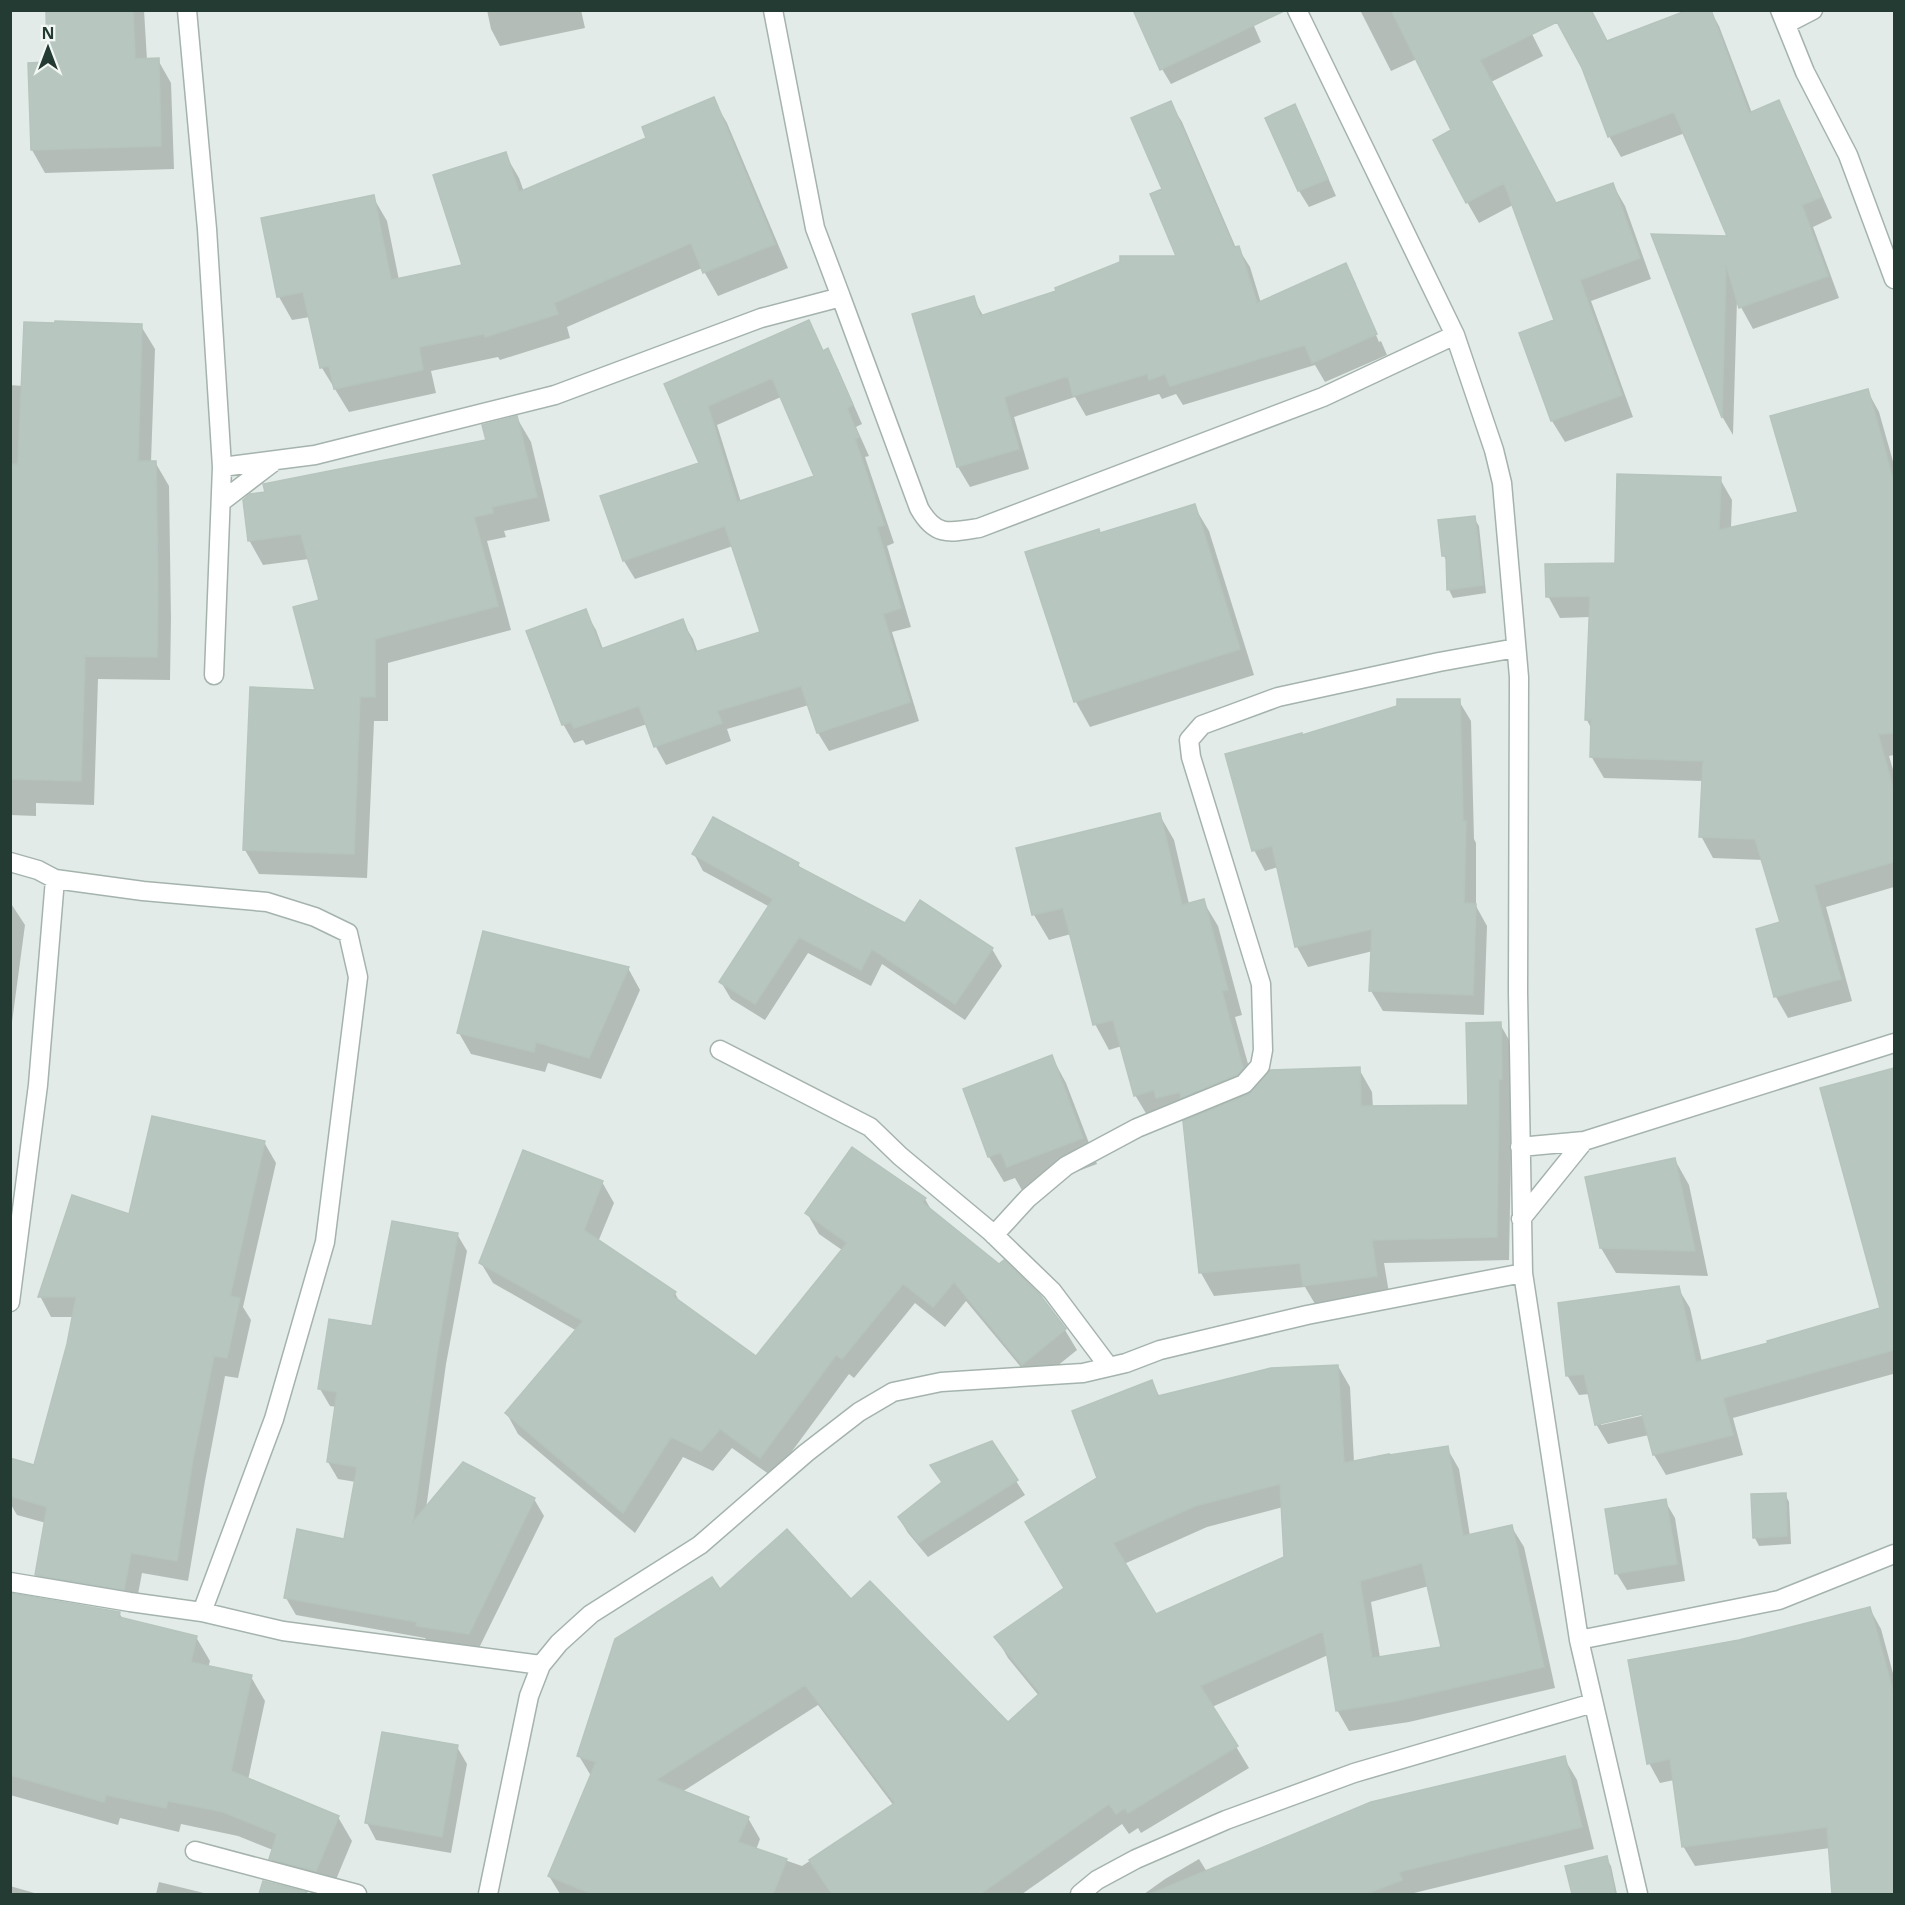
<svg xmlns="http://www.w3.org/2000/svg" width="1905" height="1905" font-family="'Open Sans',sans-serif">
<rect width="100%" height="100%" fill="#e2ebe7"/>
<!-- shadow -->
<path fill="#0003" fill-rule="evenodd" d="M 47,10 L 144,10 L 147,60 L 158,60 L 171,83 L 174,169 L 45,173 L 32,150 L 49,64 Z
M 487,10 L 581,10 L 585,28 L 500,46 L 491,29 Z
M 1247,10 L 1261,42 L 1171,84 L 1162,69 Z
M 1360,10 L 1520,10 L 1543,56 L 1491,82 L 1556,205 L 1613,185 L 1625,206 L 1651,279 L 1591,301 L 1633,417 L 1565,442 L 1552,421 L 1520,334 L 1556,321 L 1513,205 L 1479,223 L 1467,202 L 1453,131 L 1417,59 L 1391,71 Z
M 1710,10 L 1719,26 L 1752,113 L 1778,102 L 1790,123 L 1832,218 L 1813,227 L 1839,298 L 1753,329 L 1737,300 L 1733,435 L 1723,418 L 1653,235 L 1730,238 L 1685,133 L 1621,157 L 1609,136 L 1607,42 Z
M 713,99 L 727,123 L 788,268 L 718,296 L 702,268 L 567,327 L 570,338 L 500,360 L 498,357 L 431,371 L 436,393 L 349,412 L 322,368 L 310,317 L 292,320 L 279,297 L 263,219 L 373,197 L 387,221 L 399,280 L 464,267 L 505,154 L 519,178 L 524,192 L 648,139 Z
M 1170,103 L 1182,122 L 1236,248 L 1238,248 L 1250,267 L 1261,303 L 1346,265 L 1356,284 L 1354,284 L 1379,342 L 1381,341 L 1387,355 L 1325,382 L 1315,365 L 1183,405 L 1176,394 L 1162,399 L 1159,394 L 1086,416 L 1075,397 L 1014,417 L 1029,469 L 970,487 L 958,467 L 914,315 L 973,298 L 984,317 L 1178,257 L 1164,190 Z
M 1295,106 L 1304,123 L 1336,196 L 1309,207 L 1299,191 L 1267,118 Z
M 809,322 L 824,352 L 828,350 L 838,369 L 862,424 L 856,427 L 869,456 L 865,457 L 894,543 L 887,546 L 911,627 L 892,632 L 919,721 L 829,751 L 818,733 L 809,705 L 727,729 L 731,741 L 666,765 L 656,747 L 647,724 L 586,745 L 583,740 L 574,743 L 563,724 L 585,611 L 596,630 L 603,649 L 682,621 L 693,639 L 698,653 L 762,633 L 733,546 L 635,579 L 624,561 L 602,497 L 701,463 L 666,385 ZM 781,397 L 816,477 L 741,502 L 717,425 Z
M 141,326 L 155,349 L 151,462 L 155,462 L 169,486 L 171,618 L 170,680 L 98,679 L 94,805 L 36,803 L 36,816 L 10,815 L 10,385 L 23,386 Z
M 1867,390 L 1879,412 L 1894,465 L 1894,755 L 1889,756 L 1894,773 L 1894,887 L 1826,907 L 1852,1001 L 1788,1018 L 1776,997 L 1758,930 L 1782,923 L 1763,860 L 1713,858 L 1701,836 L 1703,781 L 1604,778 L 1591,756 L 1592,730 L 1587,720 L 1590,617 L 1560,618 L 1548,596 L 1616,564 L 1720,479 L 1732,500 L 1731,528 L 1799,513 Z
M 517,418 L 531,442 L 550,521 L 504,531 L 506,537 L 487,541 L 511,630 L 388,663 L 388,721 L 374,721 L 367,878 L 259,874 L 245,850 L 317,691 L 321,601 L 309,559 L 263,565 L 249,540 L 488,441 Z
M 1194,506 L 1209,531 L 1254,675 L 1090,727 L 1076,702 L 1027,553 L 1101,535 Z
M 1474,518 L 1479,526 L 1486,593 L 1453,598 L 1449,590 L 1448,563 L 1444,556 Z
M 1459,701 L 1471,721 L 1474,839 L 1476,843 L 1476,906 L 1487,926 L 1484,1015 L 1383,1011 L 1371,991 L 1373,951 L 1308,967 L 1297,947 L 1278,867 L 1265,871 L 1254,850 Z
M 1159,814 L 1174,840 L 1189,904 L 1203,901 L 1218,926 L 1242,1015 L 1235,1017 L 1255,1089 L 1359,1069 L 1372,1092 L 1373,1108 L 1469,1107 L 1500,1024 L 1513,1047 L 1509,1260 L 1384,1263 L 1390,1299 L 1318,1309 L 1305,1287 L 1214,1296 L 1201,1273 L 1185,1120 L 1172,1123 L 1168,1115 L 1150,1120 L 1135,1095 L 1122,1046 L 1109,1050 L 1095,1024 L 1071,934 L 1049,940 L 1034,915 L 1017,849 Z
M 694,854 L 798,864 L 801,869 L 905,925 L 992,949 L 1002,966 L 965,1020 L 882,964 L 871,986 L 808,953 L 765,1020 L 731,999 L 721,982 L 770,907 L 703,871 Z
M 10,902 L 25,925 L 10,1037 Z
M 628,968 L 640,990 L 601,1079 L 548,1063 L 545,1072 L 471,1054 L 459,1033 Z
M 1052,1057 L 1066,1083 L 1097,1164 L 1023,1192 L 1015,1178 L 1004,1182 L 989,1157 L 964,1089 Z
M 1893,1070 L 1894,1073 L 1894,1376 L 1893,1374 L 1733,1418 L 1743,1455 L 1666,1475 L 1654,1455 L 1649,1435 L 1608,1444 L 1596,1424 L 1590,1394 L 1579,1395 L 1567,1375 L 1678,1288 L 1690,1308 L 1702,1362 L 1770,1344 L 1882,1310 ZM 1649,1411 L 1650,1414 L 1601,1425 L 1601,1422 Z
M 264,1142 L 276,1163 L 243,1307 L 251,1320 L 238,1378 L 225,1376 L 205,1481 L 188,1581 L 142,1573 L 135,1610 L 49,1595 L 37,1575 L 46,1523 L 17,1515 L 10,1503 L 10,1476 L 35,1466 L 69,1344 L 74,1317 L 51,1317 L 40,1296 L 131,1216 Z
M 1675,1160 L 1689,1185 L 1708,1276 L 1616,1273 L 1601,1248 Z
M 602,1182 L 614,1203 L 598,1242 L 675,1293 L 680,1303 L 756,1358 L 842,1250 L 819,1234 L 807,1213 L 925,1199 L 933,1213 L 1038,1296 L 1065,1330 L 1077,1350 L 1035,1384 L 966,1301 L 945,1327 L 915,1303 L 854,1378 L 849,1374 L 773,1477 L 732,1448 L 713,1471 L 683,1457 L 635,1533 L 518,1434 L 507,1414 L 577,1331 L 493,1283 L 481,1263 Z
M 457,1234 L 467,1251 L 446,1364 L 426,1509 L 534,1499 L 544,1516 L 478,1650 L 428,1643 L 425,1638 L 296,1615 L 286,1598 L 346,1540 L 356,1482 L 338,1479 L 328,1462 L 337,1407 L 330,1406 L 320,1389 Z
M 1338,1366 L 1350,1387 L 1354,1462 L 1447,1448 L 1459,1469 L 1470,1536 L 1511,1526 L 1524,1547 L 1555,1688 L 1409,1722 L 1349,1731 L 1337,1710 L 1328,1655 L 1212,1707 L 1249,1768 L 1141,1833 L 1138,1828 L 1129,1834 L 1122,1824 L 1022,1894 L 560,1894 L 549,1876 L 591,1776 L 579,1756 L 719,1591 L 850,1602 L 1008,1724 L 1039,1696 L 1008,1658 L 996,1637 L 1066,1589 L 1099,1479 L 1151,1382 L 1160,1397 ZM 1283,1507 L 1286,1558 L 1155,1616 L 1124,1564 L 1207,1527 ZM 1429,1586 L 1443,1648 L 1380,1658 L 1371,1602 ZM 818,1705 L 894,1806 L 802,1866 L 756,1850 L 760,1839 L 748,1818 L 682,1792 Z
M 932,1466 L 1016,1481 L 1025,1495 L 928,1557 L 908,1533 L 899,1518 L 943,1483 Z
M 1785,1494 L 1789,1502 L 1791,1544 L 1759,1546 L 1755,1538 Z
M 1665,1501 L 1675,1518 L 1685,1581 L 1627,1590 L 1617,1574 Z
M 1870,1609 L 1881,1629 L 1894,1677 L 1894,1894 L 1834,1894 L 1830,1848 L 1695,1866 L 1683,1846 L 1674,1780 L 1660,1783 L 1649,1763 L 1739,1641 Z
M 119,1613 L 123,1619 L 196,1637 L 210,1661 L 208,1668 L 251,1677 L 265,1701 L 248,1780 L 338,1817 L 352,1841 L 330,1894 L 285,1883 L 271,1859 L 273,1850 L 238,1836 L 181,1824 L 179,1832 L 120,1818 L 118,1825 L 10,1795 L 10,1700 Z
M 457,1747 L 467,1764 L 451,1853 L 376,1840 L 367,1823 Z
M 1564,1758 L 1577,1780 L 1594,1849 L 1410,1894 L 1144,1894 L 1165,1879 L 1199,1859 L 1207,1872 Z
M 1606,1858 L 1611,1866 L 1617,1894 L 1573,1894 L 1567,1867 Z
M 159,1882 L 208,1894 L 156,1894 Z
M 264,1882 L 306,1894 L 307,1894 L 260,1894 Z
M 10,1886 L 38,1894 L 10,1894 Z"/>
<!-- building -->
<path fill="#b8c6c0" stroke="#b5c4bd" stroke-width="1.5" fill-rule="evenodd" d="M 46,10 L 133,10 L 135,59 L 159,58 L 161,146 L 31,150 L 28,63 L 47,62 Z
M 1133,10 L 1286,10 L 1160,70 Z
M 1391,10 L 1591,10 L 1607,41 L 1688,10 L 1711,10 L 1749,113 L 1779,100 L 1821,197 L 1802,205 L 1828,276 L 1739,308 L 1726,265 L 1722,418 L 1651,234 L 1727,236 L 1674,112 L 1608,137 L 1582,68 L 1557,22 L 1480,60 L 1556,203 L 1613,183 L 1640,258 L 1580,280 L 1622,395 L 1551,421 L 1519,333 L 1554,320 L 1504,183 L 1466,203 L 1433,140 L 1451,130 Z
M 714,97 L 775,244 L 703,273 L 691,243 L 554,303 L 558,314 L 485,337 L 484,334 L 419,347 L 423,370 L 334,389 L 329,366 L 320,368 L 303,292 L 277,297 L 261,218 L 374,195 L 391,280 L 462,265 L 433,175 L 506,152 L 519,192 L 646,138 L 642,127 Z
M 1171,101 L 1234,247 L 1239,246 L 1257,303 L 1346,263 L 1377,334 L 1312,363 L 1305,345 L 1170,386 L 1165,374 L 1149,380 L 1147,374 L 1073,396 L 1068,376 L 1004,397 L 1019,449 L 957,467 L 912,314 L 974,296 L 980,316 L 1056,291 L 1055,288 L 1120,262 L 1120,256 L 1176,256 L 1150,194 L 1162,189 L 1131,118 Z
M 1295,104 L 1328,179 L 1298,191 L 1265,118 Z
M 809,320 L 823,351 L 828,348 L 853,405 L 847,408 L 859,437 L 855,439 L 884,525 L 877,527 L 901,608 L 883,614 L 910,702 L 817,733 L 801,686 L 717,711 L 722,723 L 654,747 L 639,706 L 574,728 L 571,722 L 562,725 L 526,631 L 586,609 L 601,649 L 683,619 L 695,652 L 760,632 L 725,526 L 623,561 L 600,496 L 699,463 L 664,384 ZM 772,378 L 814,476 L 737,502 L 708,406 Z
M 55,321 L 142,324 L 138,461 L 156,461 L 158,593 L 157,657 L 85,656 L 81,781 L 10,779 L 10,464 L 18,464 L 24,322 L 55,323 Z
M 1868,389 L 1894,482 L 1894,733 L 1878,734 L 1894,791 L 1894,862 L 1814,885 L 1841,979 L 1774,997 L 1756,929 L 1780,922 L 1755,839 L 1699,837 L 1703,761 L 1590,757 L 1591,720 L 1585,720 L 1590,596 L 1546,597 L 1545,564 L 1615,563 L 1617,474 L 1721,477 L 1719,530 L 1798,512 L 1770,416 Z
M 517,416 L 537,497 L 492,507 L 493,513 L 474,517 L 498,606 L 375,639 L 375,697 L 360,697 L 354,854 L 243,850 L 250,687 L 315,690 L 293,607 L 319,600 L 301,534 L 248,541 L 243,500 L 250,494 L 265,492 L 263,484 L 486,440 L 482,425 Z
M 1195,504 L 1240,649 L 1074,702 L 1025,552 L 1099,529 L 1100,533 Z
M 1475,516 L 1483,585 L 1447,590 L 1446,556 L 1442,556 L 1438,520 Z
M 1397,699 L 1460,699 L 1463,821 L 1466,821 L 1464,903 L 1476,904 L 1473,995 L 1369,991 L 1372,929 L 1295,947 L 1272,846 L 1252,851 L 1225,754 L 1302,733 L 1302,735 L 1397,706 Z
M 1160,813 L 1182,905 L 1204,899 L 1228,990 L 1222,991 L 1243,1068 L 1237,1075 L 1181,1098 L 1180,1092 L 1156,1098 L 1154,1090 L 1134,1096 L 1113,1020 L 1093,1025 L 1063,908 L 1032,915 L 1016,848 Z
M 713,817 L 799,863 L 797,866 L 905,923 L 920,900 L 993,948 L 955,1004 L 872,949 L 861,970 L 799,937 L 755,1004 L 719,982 L 773,899 L 692,854 Z
M 483,931 L 629,967 L 589,1058 L 536,1042 L 534,1052 L 457,1033 Z
M 1501,1022 L 1502,1079 L 1499,1079 L 1497,1237 L 1372,1240 L 1377,1276 L 1303,1286 L 1300,1263 L 1199,1273 L 1183,1121 L 1249,1094 L 1270,1070 L 1360,1067 L 1361,1106 L 1468,1105 L 1466,1023 Z
M 1052,1055 L 1083,1138 L 1007,1167 L 1001,1152 L 988,1157 L 963,1089 Z
M 1894,1068 L 1894,1350 L 1723,1398 L 1733,1435 L 1653,1455 L 1642,1414 L 1595,1425 L 1584,1374 L 1566,1376 L 1558,1303 L 1679,1286 L 1696,1362 L 1768,1343 L 1767,1341 L 1880,1308 L 1820,1088 Z
M 152,1116 L 265,1141 L 230,1296 L 240,1298 L 227,1358 L 214,1356 L 193,1459 L 177,1561 L 131,1553 L 124,1590 L 35,1575 L 47,1507 L 10,1496 L 10,1458 L 34,1465 L 67,1344 L 76,1297 L 38,1297 L 72,1195 L 129,1214 Z
M 852,1147 L 926,1198 L 922,1202 L 999,1264 L 1004,1260 L 1040,1295 L 1066,1329 L 1022,1365 L 954,1282 L 933,1307 L 903,1284 L 842,1359 L 836,1355 L 760,1458 L 720,1429 L 701,1451 L 671,1437 L 623,1513 L 505,1413 L 583,1321 L 479,1263 L 523,1150 L 603,1181 L 584,1230 L 676,1292 L 673,1296 L 756,1356 L 847,1243 L 805,1213 Z
M 1675,1158 L 1695,1251 L 1600,1248 L 1585,1177 Z
M 392,1221 L 458,1233 L 438,1347 L 413,1522 L 463,1462 L 535,1498 L 469,1634 L 416,1626 L 417,1622 L 284,1598 L 297,1529 L 344,1539 L 357,1467 L 327,1462 L 337,1392 L 318,1389 L 329,1319 L 372,1326 Z
M 1338,1365 L 1344,1463 L 1389,1454 L 1389,1455 L 1448,1446 L 1463,1536 L 1512,1525 L 1544,1667 L 1396,1701 L 1336,1711 L 1323,1631 L 1200,1686 L 1238,1746 L 1128,1813 L 1125,1808 L 1116,1814 L 1109,1804 L 980,1894 L 832,1894 L 809,1860 L 895,1803 L 805,1685 L 656,1780 L 749,1817 L 738,1842 L 787,1859 L 773,1894 L 592,1894 L 548,1876 L 596,1762 L 577,1756 L 615,1639 L 712,1577 L 720,1589 L 787,1529 L 851,1599 L 870,1581 L 1008,1722 L 1040,1693 L 994,1637 L 1064,1588 L 1025,1522 L 1097,1478 L 1072,1411 L 1152,1380 L 1158,1396 L 1271,1368 ZM 1280,1484 L 1284,1557 L 1156,1614 L 1113,1543 L 1195,1506 ZM 1422,1563 L 1441,1647 L 1372,1658 L 1360,1581 Z
M 992,1441 L 1018,1480 L 918,1543 L 898,1517 L 942,1482 L 930,1465 Z
M 1786,1493 L 1787,1536 L 1753,1538 L 1751,1494 Z
M 1666,1499 L 1677,1564 L 1615,1574 L 1605,1509 Z
M 10,1593 L 120,1612 L 119,1617 L 197,1636 L 191,1662 L 252,1675 L 231,1771 L 339,1816 L 316,1871 L 269,1859 L 277,1834 L 223,1812 L 168,1801 L 166,1808 L 106,1795 L 104,1802 L 10,1775 Z
M 1870,1607 L 1894,1694 L 1894,1894 L 1832,1894 L 1827,1827 L 1682,1847 L 1670,1759 L 1647,1764 L 1628,1660 L 1739,1640 Z
M 382,1732 L 458,1745 L 442,1837 L 365,1823 Z
M 1565,1756 L 1582,1827 L 1399,1872 L 1402,1880 L 1366,1894 L 1150,1894 L 1371,1802 Z
M 1607,1856 L 1615,1894 L 1572,1894 L 1565,1866 Z
M 263,1881 L 307,1892 L 306,1894 L 259,1894 Z"/>
<g fill="none" stroke-linecap="round" stroke-linejoin="round">
<defs>
<path id="minor" d="M 187,10 L 207,229 L 222,467 L 214,675
M 773,10 L 815,228 L 841,297
M 1297,10 L 1455,335 L 1494,450 L 1502,483 L 1519,677 L 1518,992 L 1523,1273 L 1579,1640 L 1638,1894
M 1780,10 L 1805,72 L 1848,155 L 1894,279
M 1786,24 L 1813,10
M 222,467 L 315,455 L 555,395 L 761,318 L 841,297 L 919,508 C 935,537 949,533 979,528 L 1323,397 L 1455,335
M 221,502 L 272,463
M 10,862 L 38,870 L 55,879 L 143,891 L 267,902 L 315,917 L 348,933 L 358,977 L 325,1242 L 274,1419 L 202,1612
M 720,1050 L 870,1127 L 900,1156 L 990,1231 L 1052,1291 L 1109,1367
M 1520,1147 L 1584,1141 L 1894,1043
M 1521,1219 L 1584,1141
M 994,1235 L 1028,1198 L 1066,1166 L 1137,1128 L 1244,1084 L 1260,1066 L 1263,1050 L 1261,984 L 1191,757 L 1189,740 L 1202,725 L 1278,697 L 1439,662 L 1516,648
M 10,1302 L 38,1085 L 55,879
M 10,1582 L 130,1602 L 202,1612 L 283,1631 L 541,1665
M 1579,1640 L 1779,1600 L 1894,1554
M 195,1851 L 357,1894
M 488,1894 L 529,1696 L 541,1665 L 559,1643 L 591,1614 L 700,1545 L 806,1453 L 859,1412 L 893,1392 L 941,1382 L 1083,1373 L 1126,1363 L 1160,1350 L 1307,1315 L 1523,1273
M 1080,1894 L 1097,1880 L 1136,1859 L 1226,1820 L 1354,1773 L 1593,1703"/>
</defs>
<!-- minor casing -->
<use href="#minor" stroke="#a5b3ad" stroke-width="21"/>
<!-- minor -->
<use href="#minor" stroke="#fff" stroke-width="18"/>
</g>
<!-- border -->
<rect width="1905" height="1905" fill="none" stroke="#243b33" stroke-width="24"/>
<!-- north arrow -->
<g transform="translate(48 48)" stroke="#f3f8f5" stroke-width="4.5" paint-order="stroke">
<path d="M0-4.5L10 22L0 15L-10 22Z" fill="#243b33"/>
<text y="-9" font-size="16" font-weight="bold" text-anchor="middle" fill="#243b33">N</text>
</g>
</svg>
